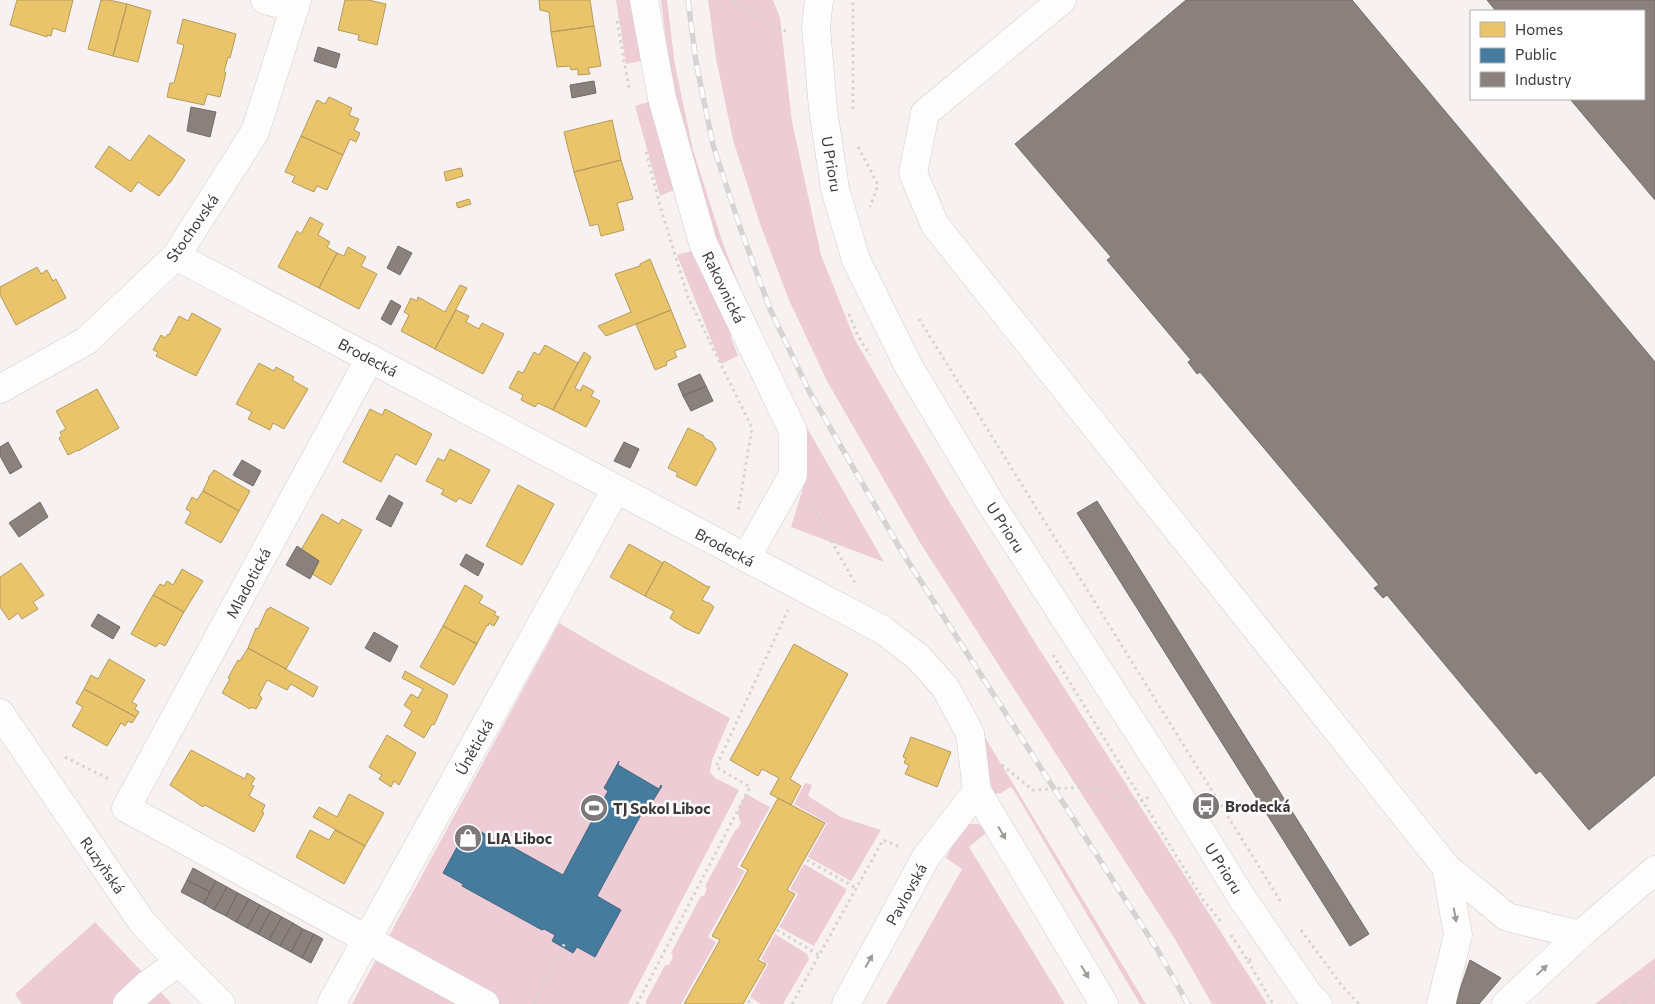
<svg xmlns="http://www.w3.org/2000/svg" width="1655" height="1004" font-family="Commissioner,sans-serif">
<rect width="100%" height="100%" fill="#f7f1f2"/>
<!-- green -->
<path fill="#eeccd5" d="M 616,0 L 637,0 L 647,60 L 626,64 Z
M 661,0 L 667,0 L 675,65 L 693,150 L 721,238 L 751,317 L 791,400 L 884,562 L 791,527 L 807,475 L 803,439 L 714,245 L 686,153 L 669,65 Z
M 708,0 L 773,0 L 780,18 L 792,122 L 821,255 L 855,340 L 944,493 L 1031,636 L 1267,1004 L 1212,1004 L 1175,939 L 919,541 L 827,381 L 789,300 L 760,224 L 733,140 L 716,58 Z
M 656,100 L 679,188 L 660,196 L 635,106 Z
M 699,249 L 731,330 L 731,338 L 738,356 L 721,364 L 677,255 Z
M 559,623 L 615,656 L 730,718 L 712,760 L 710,772 L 715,778 L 739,790 L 628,1004 L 352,1004 Z
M 980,729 L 1146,1004 L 1140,1004 L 1013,789 L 1010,787 L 1001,793 L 994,794 L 985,782 L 986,753 L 985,740 Z
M 805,783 L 812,785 L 808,796 L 841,817 L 881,830 L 851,881 L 808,857 L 827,823 L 794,804 Z
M 746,794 L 770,807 L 737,867 L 745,871 L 708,937 L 716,942 L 681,1004 L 646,1004 L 646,1001 L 665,965 L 669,965 L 673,957 L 671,953 L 701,896 L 704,896 L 707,889 L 705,886 L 736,829 L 738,829 L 741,822 C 734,812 741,804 746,794 Z
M 969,824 L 977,824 L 984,826 L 986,833 L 969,847 L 1065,1004 L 886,1004 L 962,869 L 946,858 L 959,832 Z
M 804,864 L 845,888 L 846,891 L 814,946 L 779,927 L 798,894 L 790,889 Z
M 95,922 L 172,1004 L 22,1004 L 15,994 Z
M 775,934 L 807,954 L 809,959 L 783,1004 L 761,1004 L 750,997 L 768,964 L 761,959 Z
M 1655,958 L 1655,1004 L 1595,1004 Z"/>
<!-- homes -->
<path fill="#e9c46a" stroke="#b59a5b" d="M 17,0 L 73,0 L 65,32 L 53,28 L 51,36 L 47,35 L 47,37 L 10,25 Z
M 101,0 L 109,0 L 127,4 L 113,56 L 88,49 Z
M 345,0 L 368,0 L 386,4 L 377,45 L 358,40 L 359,35 L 338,30 Z
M 539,0 L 590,0 L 594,26 L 551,32 L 549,12 L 540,10 Z
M 127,4 L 151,11 L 138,62 L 113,56 Z
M 183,19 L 236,34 L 230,58 L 228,57 L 224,72 L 226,73 L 220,97 L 207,94 L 204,105 L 167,97 L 170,83 L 174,83 L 184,45 L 177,43 Z
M 594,26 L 601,66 L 588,68 L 590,74 L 578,75 L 578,69 L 571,70 L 570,66 L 557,67 L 551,32 Z
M 329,97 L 352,108 L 349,115 L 359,119 L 354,130 L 360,133 L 356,142 L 350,139 L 343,155 L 301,136 L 317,100 L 325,104 Z
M 612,120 L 621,160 L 574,172 L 564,132 Z
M 149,135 L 185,160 L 170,183 L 169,183 L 159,196 L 138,182 L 131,192 L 95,167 L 109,146 L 130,161 Z
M 301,136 L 343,155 L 327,190 L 317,186 L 314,192 L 292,182 L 295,176 L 285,172 Z
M 621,160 L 633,199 L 617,203 L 624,230 L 601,236 L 598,224 L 590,226 L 574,172 Z
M 461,168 L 463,176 L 446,181 L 444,172 Z
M 469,199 L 471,204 L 458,208 L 456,203 Z
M 310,217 L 323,224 L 318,235 L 330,242 L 327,247 L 337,253 L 319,288 L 278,267 L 297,231 L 301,234 Z
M 348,247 L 366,257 L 361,266 L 377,274 L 359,309 L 319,288 L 337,253 L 344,256 Z
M 650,259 L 671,310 L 606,336 L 598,326 L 631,312 L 615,274 L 640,266 L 640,264 Z
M 37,267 L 41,274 L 47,270 L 53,281 L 56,279 L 66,298 L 16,325 L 0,295 L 0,287 Z
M 460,285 L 467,288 L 435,349 L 401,331 L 409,315 L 404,312 L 411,298 L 417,301 L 418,297 L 445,312 Z
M 456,310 L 469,316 L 466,322 L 479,329 L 482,323 L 504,334 L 483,374 L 435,349 Z
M 671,310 L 686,347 L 674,351 L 677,357 L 666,362 L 667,365 L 655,370 L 636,324 Z
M 192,313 L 221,329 L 196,376 L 156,356 L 158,352 L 153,350 L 161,335 L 165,338 L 168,334 L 169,335 L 179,316 L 188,321 Z
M 545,345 L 578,363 L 553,410 L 538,403 L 535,407 L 521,400 L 523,395 L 509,388 L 518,371 L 523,373 L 534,352 L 539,355 Z
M 584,352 L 591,357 L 575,388 L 580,391 L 583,385 L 594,391 L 591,396 L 600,401 L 586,427 L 553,410 Z
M 259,363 L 274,371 L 276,367 L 294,377 L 292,380 L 308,389 L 284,429 L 273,423 L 270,430 L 248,419 L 252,412 L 236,404 Z
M 97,389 L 119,428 L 78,451 L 78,450 L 68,455 L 59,438 L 62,436 L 60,432 L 66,429 L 56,411 Z
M 370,409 L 382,415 L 385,409 L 432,434 L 416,465 L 396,454 L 381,482 L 343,462 Z
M 688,428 L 704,436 L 704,438 L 712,442 L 716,449 L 696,486 L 676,476 L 678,473 L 668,468 Z
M 450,449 L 490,470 L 471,504 L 459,498 L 456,502 L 441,494 L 444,490 L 426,481 L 438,458 L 444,461 Z
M 214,470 L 250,491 L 239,511 L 203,491 L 209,478 L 208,478 Z
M 518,485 L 554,504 L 522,565 L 486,546 Z
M 203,491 L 239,511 L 221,543 L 185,523 L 191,512 L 186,509 L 192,497 L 197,500 Z
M 322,514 L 339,524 L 342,519 L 362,530 L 331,585 L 312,574 L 319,561 L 301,550 Z
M 629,544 L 663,563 L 645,596 L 610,577 Z
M 664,561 L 708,587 L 710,586 L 702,600 L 708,603 L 708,602 L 714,607 L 699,634 L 685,628 L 670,618 L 674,611 L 645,596 Z
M 21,563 L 44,595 L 33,602 L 38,609 L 22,619 L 18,613 L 9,620 L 0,607 L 0,577 Z
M 182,569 L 203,581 L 184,612 L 153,595 L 160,584 L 164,586 L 167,581 L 173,585 Z
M 465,585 L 483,596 L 479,603 L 496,612 L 494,615 L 499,617 L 494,626 L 489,623 L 488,626 L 487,625 L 477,644 L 443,626 Z
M 153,595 L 184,612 L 165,646 L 159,643 L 156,647 L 131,634 Z
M 270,607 L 309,628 L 286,669 L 248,648 L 256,628 L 258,629 L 267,609 L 269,609 Z
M 443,626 L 477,644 L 454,685 L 420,667 Z
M 794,644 L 848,674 L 790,779 L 801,786 L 791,805 L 770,794 L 779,778 L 762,769 L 758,776 L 730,760 Z
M 248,648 L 318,687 L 313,697 L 291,684 L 287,690 L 267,680 L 259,695 L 258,694 L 262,698 L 256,709 L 251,707 L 250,709 L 222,693 L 230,679 L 228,678 L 238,660 L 240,661 Z
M 109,659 L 145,680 L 132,702 L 137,705 L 135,709 L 139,712 L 136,717 L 84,689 L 91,675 L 98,679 Z
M 405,671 L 448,695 L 434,725 L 432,724 L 424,738 L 404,726 L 412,711 L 404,705 L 411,694 L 418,698 L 423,689 L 402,678 Z
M 84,689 L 136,717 L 132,723 L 128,721 L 125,726 L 121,723 L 107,746 L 72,726 L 83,707 L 76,703 Z
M 387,735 L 416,753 L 399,785 L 394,781 L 391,787 L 379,779 L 382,775 L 369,767 Z
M 911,737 L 951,752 L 937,787 L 905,774 L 909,765 L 904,763 L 906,758 L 903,757 Z
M 191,750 L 245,779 L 247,773 L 255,778 L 251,785 L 254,786 L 249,796 L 265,805 L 262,812 L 264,813 L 254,832 L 205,805 L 203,807 L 170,785 Z
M 349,794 L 384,813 L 365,846 L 313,817 L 319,807 L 337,817 Z
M 778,798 L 825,823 L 787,890 L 795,894 L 758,960 L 766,964 L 743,1004 L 684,1004 L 720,940 L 712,936 L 748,870 L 741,866 Z
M 310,830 L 329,840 L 335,830 L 365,846 L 344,884 L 296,857 Z"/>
<!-- public -->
<path fill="#457b9d" stroke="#42677f" d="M 619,761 L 618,765 L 659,789 L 661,785 L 662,786 L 646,812 L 643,811 L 597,896 L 621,910 L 595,957 L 577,947 L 573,953 L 552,941 L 555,935 L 544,929 L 542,930 L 462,886 L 463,884 L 443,873 L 469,825 L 497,841 L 498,839 L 563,875 L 608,791 L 604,788 Z"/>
<!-- industry -->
<path fill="#8a817c" stroke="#736b68" d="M 1186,0 L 1352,0 L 1655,362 L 1655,775 L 1589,830 L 1540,771 L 1536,774 L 1387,595 L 1383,598 L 1374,588 L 1379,585 L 1200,372 L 1197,374 L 1188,362 L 1191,360 L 1107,260 L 1111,257 L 1015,144 Z
M 1487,0 L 1655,0 L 1655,200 L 1570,99 L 1644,99 L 1644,11 L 1496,11 Z
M 318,47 L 340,54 L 336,68 L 314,61 Z
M 594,81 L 596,93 L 572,98 L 570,85 Z
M 191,107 L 216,112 L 210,137 L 187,131 Z
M 398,246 L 412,253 L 400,275 L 387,268 Z
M 391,300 L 401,306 L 391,325 L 381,319 Z
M 700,374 L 706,386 L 683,396 L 678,384 Z
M 706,386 L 713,401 L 691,411 L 683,396 Z
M 8,442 L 22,467 L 10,474 L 0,456 L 0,447 Z
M 624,442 L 639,449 L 630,468 L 614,461 Z
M 242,460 L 261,471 L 253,486 L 233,475 Z
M 389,495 L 403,503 L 391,527 L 376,519 Z
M 1097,501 L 1369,934 L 1350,946 L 1077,513 Z
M 40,502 L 48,517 L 19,537 L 9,523 Z
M 297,546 L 319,561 L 310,579 L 286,565 Z
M 466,554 L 484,564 L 478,576 L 460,565 Z
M 98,614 L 120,627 L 113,639 L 91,626 Z
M 374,632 L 398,646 L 390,662 L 365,648 Z
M 193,868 L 216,881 L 210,892 L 187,880 Z
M 187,880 L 210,892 L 204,904 L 181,892 Z
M 216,881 L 227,887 L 214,910 L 204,904 Z
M 227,887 L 238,893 L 226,916 L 214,910 Z
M 238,893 L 249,899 L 236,922 L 226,916 Z
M 249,899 L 260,905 L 247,928 L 236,922 Z
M 260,905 L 271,911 L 258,934 L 247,928 Z
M 271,911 L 282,917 L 269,940 L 258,934 Z
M 282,917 L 293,923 L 280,946 L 269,940 Z
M 293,923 L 303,929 L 291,952 L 280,946 Z
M 303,929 L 314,934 L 302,958 L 291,952 Z
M 314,934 L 323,939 L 311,963 L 302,958 Z
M 1470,960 L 1501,978 L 1479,1004 L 1455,1004 Z"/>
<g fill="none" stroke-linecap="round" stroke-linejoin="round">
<defs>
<path id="minor" d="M 265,0 L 295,8
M 644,0 L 662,98 L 703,243 L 793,431 L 793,475 L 746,558
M 819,0 L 816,27 L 823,109 L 835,189 L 856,260 L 909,367 L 991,504 L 1172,784 L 1242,898 L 1309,995 L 1318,1004
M 1062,0 L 925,113 L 913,173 L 935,225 L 1446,867 L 1507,917 L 1580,935 L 1655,870
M 176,256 L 883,630 L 918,657 L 945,687 L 970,733 L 977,791 L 1104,1004
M 370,358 L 126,808 L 485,1004
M 0,389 L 86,341 L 176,256 L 255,132 L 297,0
M 0,713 L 142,922 L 179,962 L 221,1004
M 127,1004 L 147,985 L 179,962
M 331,1004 L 616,489
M 846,1004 L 926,857 L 977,791
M 1441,1004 L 1458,935 L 1446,867
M 1506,1004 L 1580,935"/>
</defs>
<!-- minor casing -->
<use href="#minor" stroke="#d1cdce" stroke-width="29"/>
<!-- path -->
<path stroke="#d5d2d3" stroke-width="3" stroke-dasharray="2.5 4" stroke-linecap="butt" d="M 735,0 L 740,8 L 789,33
M 617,21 L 629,88
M 853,109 L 853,0
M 858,147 L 878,185 L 870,207
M 646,152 L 661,209 L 688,297 L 752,428 L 738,512
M 849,314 L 858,336 L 870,355
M 919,319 L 1281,902
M 809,501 L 855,583
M 1053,655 L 1204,901 L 1223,924
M 65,757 L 111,780
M 1002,765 L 1033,790 L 1085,787 L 1139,802 L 1149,797
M 457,830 L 464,835
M 807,860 L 856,888
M 777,930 L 819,955
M 1301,930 L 1342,986 L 1359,1004
M 1231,935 L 1248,961 L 1251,959
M 1248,961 L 1273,1004
M 748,1001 L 752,1004
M 533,1004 L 566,941
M 637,1004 L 750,787 L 716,767 L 788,610
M 792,1004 L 883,840 L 900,847
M 1623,1004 L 1655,978"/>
<!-- minor -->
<use href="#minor" stroke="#fefdfd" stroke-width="28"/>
<defs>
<path id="rail" d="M 688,0 L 696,62 L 713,145 L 741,230 L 770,309 L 809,391 L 902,552 L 1157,949 L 1188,1004"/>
</defs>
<!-- rail casing -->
<use href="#rail" stroke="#d5d3d3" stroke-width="5.5"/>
<!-- rail -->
<use href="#rail" stroke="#fff" stroke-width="4" stroke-dasharray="11" stroke-linecap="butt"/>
</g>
<!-- one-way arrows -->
<defs><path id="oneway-solid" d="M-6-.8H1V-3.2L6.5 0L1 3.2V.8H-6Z" transform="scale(1.25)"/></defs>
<g fill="#9d9a9a">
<use href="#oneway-solid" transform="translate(1002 833) rotate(59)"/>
<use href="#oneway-solid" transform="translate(1455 915) rotate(80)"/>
<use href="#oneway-solid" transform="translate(869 961) rotate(-61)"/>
<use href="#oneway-solid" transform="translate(1542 970) rotate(-43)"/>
<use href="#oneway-solid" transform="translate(1085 972) rotate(59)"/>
</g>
<!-- icons -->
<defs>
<symbol id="bus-disc" viewBox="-11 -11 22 22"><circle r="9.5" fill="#7d7879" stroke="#fff"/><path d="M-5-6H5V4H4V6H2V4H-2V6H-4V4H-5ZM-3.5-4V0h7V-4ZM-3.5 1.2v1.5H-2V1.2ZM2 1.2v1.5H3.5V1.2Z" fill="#fff"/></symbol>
<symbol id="stadium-disc" viewBox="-11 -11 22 22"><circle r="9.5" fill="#7d7879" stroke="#fff"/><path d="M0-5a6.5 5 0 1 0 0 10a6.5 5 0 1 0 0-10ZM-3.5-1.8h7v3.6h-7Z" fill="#fff"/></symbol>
<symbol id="shop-disc" viewBox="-11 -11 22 22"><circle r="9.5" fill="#7d7879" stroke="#fff"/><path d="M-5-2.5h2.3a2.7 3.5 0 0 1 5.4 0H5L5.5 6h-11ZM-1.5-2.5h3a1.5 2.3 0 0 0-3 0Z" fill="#fff"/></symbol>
</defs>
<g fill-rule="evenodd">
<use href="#bus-disc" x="1190" y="790" width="32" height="32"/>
<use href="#stadium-disc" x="578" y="792" width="32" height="32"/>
<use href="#shop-disc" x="452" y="822" width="32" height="32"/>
</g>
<g text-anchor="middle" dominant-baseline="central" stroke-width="5" stroke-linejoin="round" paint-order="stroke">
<!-- street labels -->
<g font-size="15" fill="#3c3738" stroke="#fff">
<text transform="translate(832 164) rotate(80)">U Prioru</text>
<text transform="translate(192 228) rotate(-55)">Stochovská</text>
<text transform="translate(724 287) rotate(64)">Rakovnická</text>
<text transform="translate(368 357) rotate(28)">Brodecká</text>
<text transform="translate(1006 527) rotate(57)">U Prioru</text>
<text transform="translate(725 547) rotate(28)">Brodecká</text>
<text transform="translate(248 583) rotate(-62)">Mladotická</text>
<text transform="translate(474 747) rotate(-61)">Únětická</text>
<text transform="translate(103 865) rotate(55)">Ruzyňská</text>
<text transform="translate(1224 868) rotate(58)">U Prioru</text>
<text transform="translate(906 894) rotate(-61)">Pavlovská</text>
</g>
<!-- poi labels -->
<g font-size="15" font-weight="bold" fill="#3c3738" stroke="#fff" text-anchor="start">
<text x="1225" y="806">Brodecká</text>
<text x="613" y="808">TJ Sokol Liboc</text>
<text x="487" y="838">LIA Liboc</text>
</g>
</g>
<!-- legend -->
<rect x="1470" y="10" width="175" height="90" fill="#ffffff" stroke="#b1afaf"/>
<rect x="1480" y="22" width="25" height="15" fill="#e9c46a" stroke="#b1afaf"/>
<text x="1515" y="35" font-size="15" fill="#3c3738">Homes</text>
<rect x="1480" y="48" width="25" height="15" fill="#457b9d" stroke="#b1afaf"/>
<text x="1515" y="60" font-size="15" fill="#3c3738">Public</text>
<rect x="1480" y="72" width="25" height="15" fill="#8a817c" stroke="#b1afaf"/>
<text x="1515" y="85" font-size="15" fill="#3c3738">Industry</text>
</svg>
